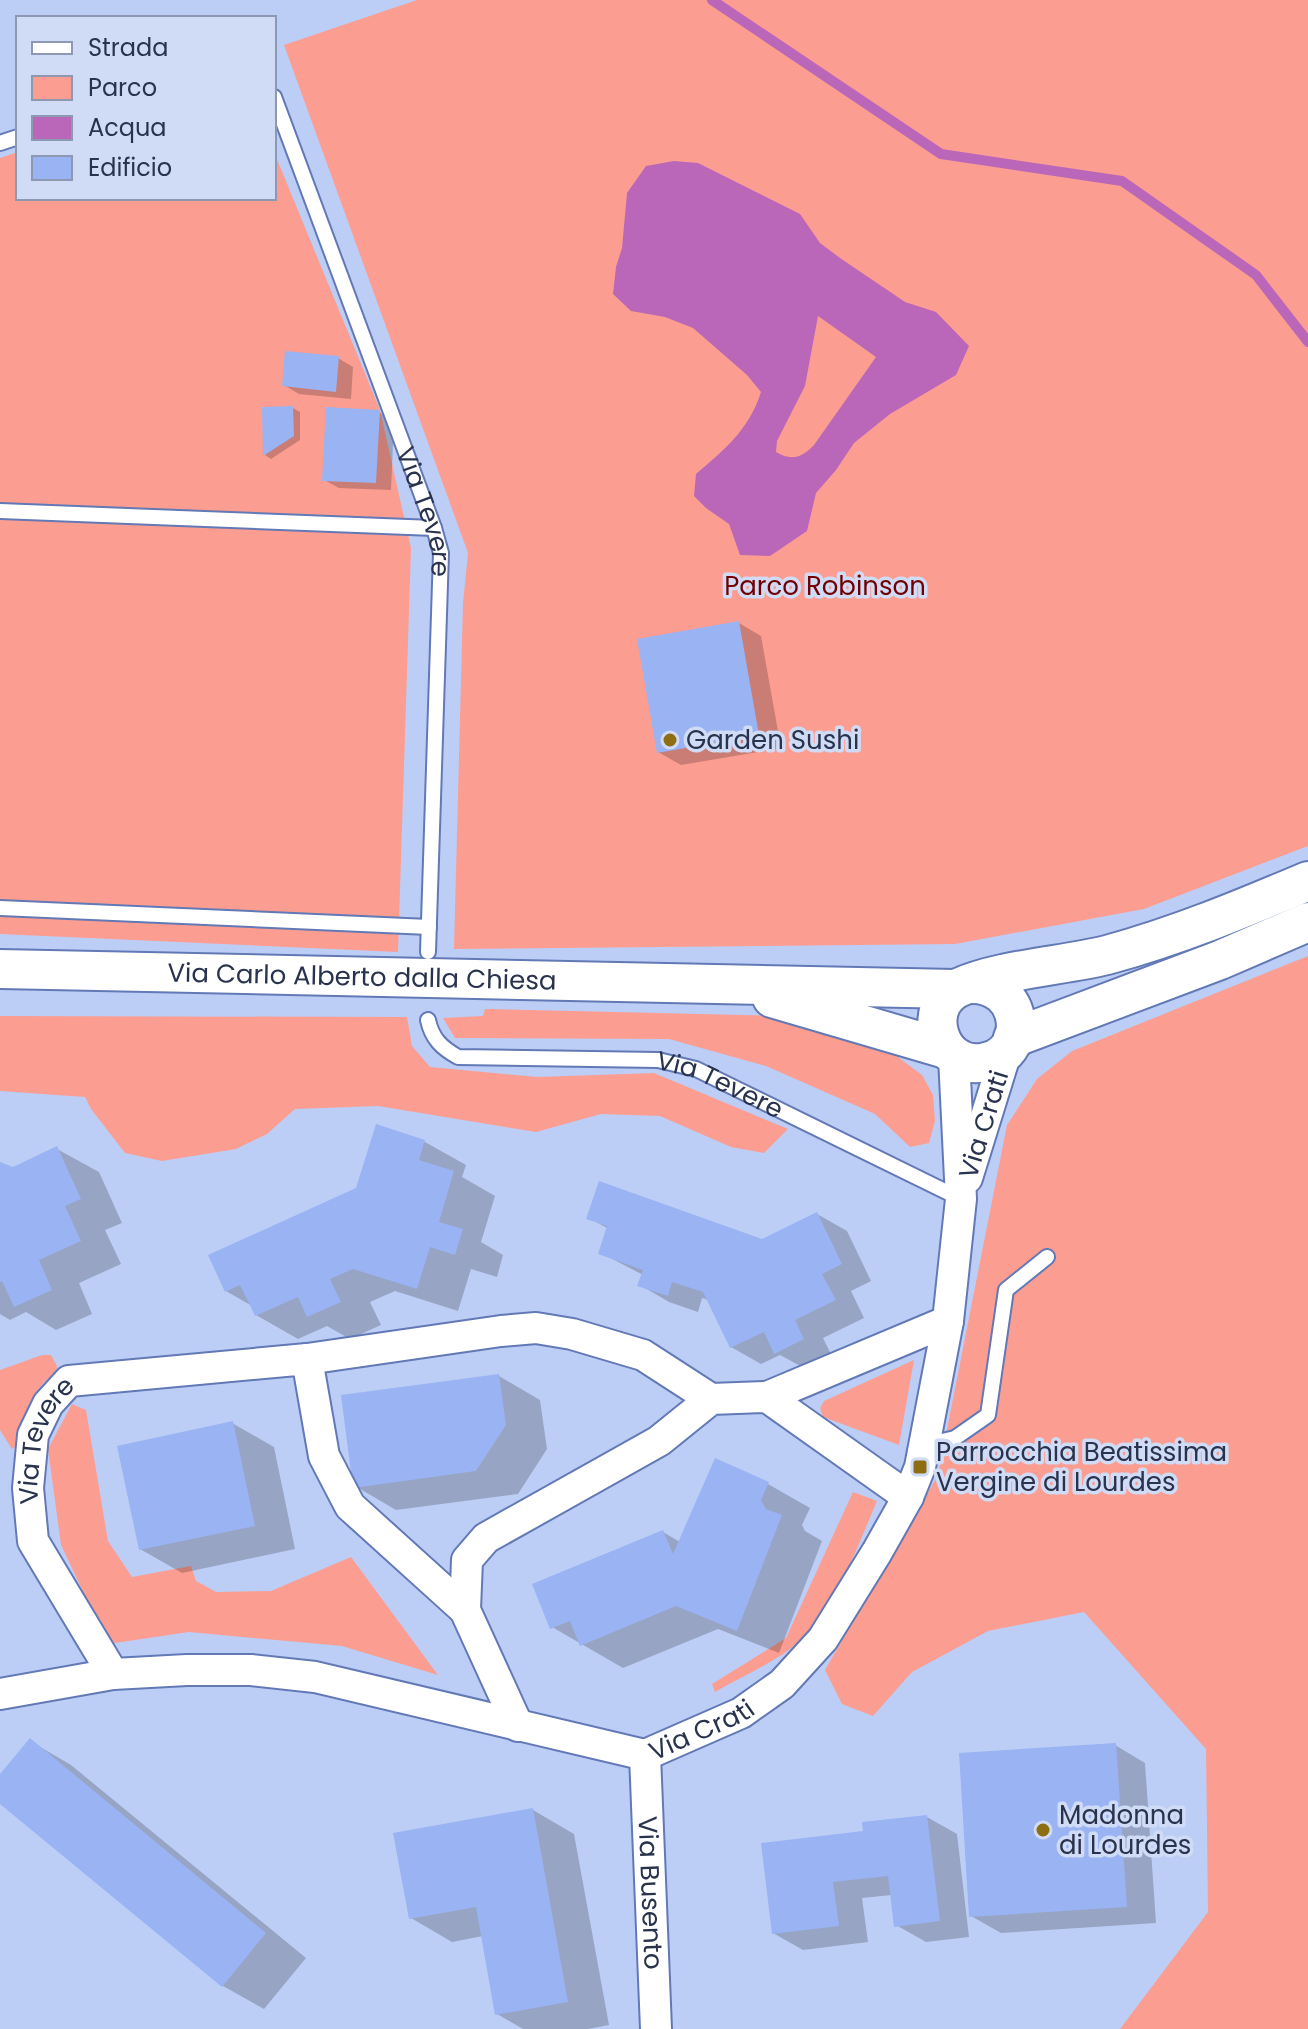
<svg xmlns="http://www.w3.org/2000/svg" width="1308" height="2029" font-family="Poppins,sans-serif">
<rect width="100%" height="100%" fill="#bdcef6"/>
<!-- green -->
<path fill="#fc9d91" d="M 417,0 L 1308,0 L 1308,846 L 1144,909 L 955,944 L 454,949 L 463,603 L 468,553 L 284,45 Z
M 18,152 L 18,198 L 274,198 L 274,152 L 380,410 L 411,548 L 398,952 L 0,934 L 0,158 Z
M 1308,956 L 1308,2029 L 1120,2029 L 1208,1912 L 1206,1749 L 1084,1612 L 988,1631 L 912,1672 L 873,1716 L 842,1704 L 825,1670 L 938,1475 L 1007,1125 L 1037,1079 L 1072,1051 Z
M 485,1009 L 782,1016 L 887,1049 L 922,1075 L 933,1095 L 935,1121 L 929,1143 L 910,1147 L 875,1114 L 766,1066 L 669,1039 L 455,1038 L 443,1018 L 483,1016 Z
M 0,1016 L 407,1017 L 412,1046 L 430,1067 L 537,1077 L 654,1073 L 788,1129 L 764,1153 L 731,1147 L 660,1116 L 601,1114 L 536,1132 L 378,1106 L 295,1109 L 267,1134 L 236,1149 L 162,1161 L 125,1153 L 91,1109 L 85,1097 L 0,1091 Z
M 42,1355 L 51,1355 L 57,1366 L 56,1372 C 30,1391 24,1414 17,1445 L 12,1449 L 0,1430 L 0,1370 Z
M 914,1360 L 899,1445 L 823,1417 L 820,1408 L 824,1401 Z
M 72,1404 L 86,1410 L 108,1541 L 132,1577 L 191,1566 L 196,1581 L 216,1592 L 271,1591 L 351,1557 L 438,1675 L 342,1646 L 189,1632 L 108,1644 L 61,1545 L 48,1449 Z
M 853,1492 L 877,1501 C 859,1543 834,1611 800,1641 C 776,1662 743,1676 715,1692 L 712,1684 L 786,1638 Z"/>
<!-- water -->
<path fill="#ba67b9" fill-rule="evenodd" d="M 674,161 L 698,163 L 800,214 L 820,243 L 840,258 L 905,302 L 936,312 L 969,346 L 956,375 L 890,414 L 854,443 L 836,470 L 816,493 L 807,531 L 770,556 L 740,555 L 729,524 L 706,508 L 694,496 L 696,474 C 724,450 749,430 761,392 L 747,375 L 693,328 L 665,317 L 631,311 L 613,294 L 616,267 L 622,248 L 627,193 L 646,166 ZM 818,316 L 876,357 L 814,445 C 802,458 791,461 776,452 L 777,441 L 805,386 Z"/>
<!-- shadow -->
<path fill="#0003" d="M 338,358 L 353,367 L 351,399 L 299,394 L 284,385 Z
M 293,408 L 300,412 L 300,440 L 271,459 L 265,455 Z
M 379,412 L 394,421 L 391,490 L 339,488 L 324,480 Z
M 739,623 L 761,636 L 781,748 L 681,765 L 658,752 Z
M 377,1127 L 425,1142 L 466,1165 L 462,1177 L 495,1196 L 481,1242 L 503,1255 L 497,1277 L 471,1269 L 458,1311 L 395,1291 L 370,1302 L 381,1325 L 350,1339 L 327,1326 L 298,1339 L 256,1315 L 252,1306 L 226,1291 L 358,1189 Z
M 57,1149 L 99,1172 L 122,1223 L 105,1230 L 121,1264 L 79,1283 L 92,1314 L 56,1330 L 26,1312 L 10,1320 L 0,1314 L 0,1164 L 13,1169 Z
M 817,1214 L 847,1231 L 871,1281 L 851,1291 L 864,1318 L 823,1338 L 832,1356 L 806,1369 L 780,1355 L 761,1364 L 731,1347 L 709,1300 L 702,1298 L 698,1312 L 669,1302 L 640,1285 L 643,1275 L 601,1253 L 609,1229 L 589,1218 L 762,1241 Z
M 499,1376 L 540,1400 L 547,1449 L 518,1494 L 396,1510 L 355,1486 Z
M 232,1423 L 274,1447 L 295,1549 L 182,1573 L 140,1549 Z
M 716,1461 L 768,1484 L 810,1508 L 802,1525 L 805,1531 L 822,1541 L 779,1653 L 718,1629 L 623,1668 L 552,1627 L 663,1532 L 680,1542 Z
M 30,1741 L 71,1765 L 306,1958 L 264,2009 L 223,1986 L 0,1801 L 0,1778 Z
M 1115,1745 L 1145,1763 L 1156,1923 L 1001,1933 L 971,1916 Z
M 533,1810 L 574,1834 L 609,2025 L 588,2029 L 523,2029 L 497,2014 L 483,1936 L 452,1942 L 411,1918 Z
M 927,1817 L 957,1834 L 969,1937 L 926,1942 L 896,1925 L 892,1895 L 862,1898 L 868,1942 L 803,1950 L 773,1933 L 865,1833 Z"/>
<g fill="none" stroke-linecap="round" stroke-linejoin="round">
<!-- stream -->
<path stroke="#ba67b9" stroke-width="10" d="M 712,0 L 941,154 L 1122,181 L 1256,275 L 1308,342"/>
</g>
<!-- building -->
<path fill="#99b3f3" d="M 285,351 L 339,356 L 336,392 L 282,386 Z
M 293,406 L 294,436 L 263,456 L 262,407 Z
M 326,407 L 380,410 L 376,483 L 322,481 Z
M 739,621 L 759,735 L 657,753 L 637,639 Z
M 376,1124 L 425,1140 L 419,1160 L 454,1171 L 439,1222 L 463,1229 L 455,1255 L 430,1247 L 417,1289 L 353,1269 L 330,1279 L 341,1302 L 307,1317 L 298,1297 L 255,1316 L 240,1285 L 225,1292 L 208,1255 L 356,1188 Z
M 57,1146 L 81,1199 L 65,1206 L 81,1241 L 39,1260 L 52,1290 L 14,1307 L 2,1281 L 0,1282 L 0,1162 L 13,1167 Z
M 599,1181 L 762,1239 L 817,1212 L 842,1264 L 822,1274 L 836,1300 L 795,1320 L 804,1339 L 774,1354 L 764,1332 L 730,1348 L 703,1292 L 672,1282 L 668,1296 L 637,1286 L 643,1270 L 598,1254 L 607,1226 L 586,1219 Z
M 499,1374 L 506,1425 L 476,1471 L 353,1488 L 341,1395 Z
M 233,1421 L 255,1526 L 139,1550 L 117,1446 Z
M 715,1458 L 769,1482 L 761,1500 L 766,1509 L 782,1515 L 737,1631 L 676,1606 L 580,1646 L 570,1621 L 550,1629 L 532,1584 L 663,1530 L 673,1554 Z
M 30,1738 L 266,1933 L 222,1987 L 0,1804 L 0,1774 Z
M 1116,1743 L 1127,1907 L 969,1917 L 959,1753 Z
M 533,1808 L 568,2002 L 495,2015 L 476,1907 L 409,1919 L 393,1833 Z
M 927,1815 L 940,1921 L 894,1927 L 888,1876 L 833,1882 L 839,1926 L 772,1934 L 761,1843 L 863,1831 L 862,1822 Z"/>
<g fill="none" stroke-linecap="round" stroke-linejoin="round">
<defs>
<g id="service">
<path id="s1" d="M 274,97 L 434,528 L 441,553 L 428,952"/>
<path d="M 0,143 L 18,137"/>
<path d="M 0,511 L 434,528"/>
<path d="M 0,908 L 429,927"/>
<path id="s2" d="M 428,1020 C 432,1039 442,1048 458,1057 L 658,1060 L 696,1069 L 961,1199"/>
<path d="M 925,1445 L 955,1438 L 988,1415 L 1006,1290 L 1047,1257"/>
</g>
<g id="minor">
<path id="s3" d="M 967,1178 L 1007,1049"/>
<path d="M 307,1359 L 501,1331 L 536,1328 L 572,1334 L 643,1355 L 711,1399"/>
<path d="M 767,1397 L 948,1321"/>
<path id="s4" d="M 113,1674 L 33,1541 L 28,1488 L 33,1435 L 48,1404 L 69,1381 L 307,1359 L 324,1456 L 350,1506 L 465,1610"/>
<path id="s5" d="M 0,1694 L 113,1674 L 187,1670 L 251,1670 L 315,1677 L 645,1755 L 741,1713 L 782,1684 L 823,1639 L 877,1552 L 908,1497 L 920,1467 L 948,1321 L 961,1199 L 954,1057"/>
<path d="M 518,1726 L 465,1610 L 467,1560 L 486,1538 L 659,1441 L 711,1399 L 767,1397 L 908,1497"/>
<path id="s6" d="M 645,1755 L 656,2029"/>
</g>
<g id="tertiary">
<path id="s7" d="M 0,969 L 955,989"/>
<path d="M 969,984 C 1025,981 1033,1057 981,1063 C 939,1068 920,1007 958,988 C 999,969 1063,966 1107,955 C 1177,936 1242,909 1308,881"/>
<path d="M 772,998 L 946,1049"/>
<path d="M 1013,1038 L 1220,960 L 1308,922"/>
</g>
</defs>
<!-- service casing -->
<use href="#service" stroke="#6279b6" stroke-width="18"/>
<!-- minor casing -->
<use href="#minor" stroke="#6279b6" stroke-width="34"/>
<!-- tertiary casing -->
<use href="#tertiary" stroke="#6279b6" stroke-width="42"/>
<!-- service -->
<use href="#service" stroke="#fff" stroke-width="14"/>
<!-- minor -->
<use href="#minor" stroke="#fff" stroke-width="30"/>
<!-- tertiary -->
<use href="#tertiary" stroke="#fff" stroke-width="38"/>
</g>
<!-- markers -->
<g fill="#8e6e12" stroke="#d0dbf6" stroke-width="3">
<circle cx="670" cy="740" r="8"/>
<rect x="912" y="1459" width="16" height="16" rx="4"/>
<circle cx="1043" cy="1830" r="8"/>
</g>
<g text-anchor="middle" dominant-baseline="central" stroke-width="7" stroke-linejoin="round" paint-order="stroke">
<!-- street labels -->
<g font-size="26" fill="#29334d" stroke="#d0dbf6">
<text stroke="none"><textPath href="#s1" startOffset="442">Via Tevere</textPath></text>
<text stroke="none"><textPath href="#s7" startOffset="362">Via Carlo Alberto dalla Chiesa</textPath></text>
<text stroke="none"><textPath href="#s2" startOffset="316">Via Tevere</textPath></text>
<text stroke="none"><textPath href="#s3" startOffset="56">Via Crati</textPath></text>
<text stroke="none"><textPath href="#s4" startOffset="260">Via Tevere</textPath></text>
<text stroke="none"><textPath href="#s5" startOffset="718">Via Crati</textPath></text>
<text stroke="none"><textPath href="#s6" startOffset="138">Via Busento</textPath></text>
</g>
<!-- park labels -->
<g font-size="26" fill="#720003" stroke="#d0dbf6">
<text x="825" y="586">Parco Robinson</text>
</g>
<!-- poi labels -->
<g font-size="26" fill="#29334d" stroke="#d0dbf6" text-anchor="start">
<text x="686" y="740">Garden Sushi</text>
<text x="936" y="1452">Parrocchia Beatissima<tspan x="936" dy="30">Vergine di Lourdes</tspan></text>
<text x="1059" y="1815">Madonna<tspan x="1059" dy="30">di Lourdes</tspan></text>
</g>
</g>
<!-- legend -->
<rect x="16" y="16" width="260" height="184" fill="#d0dbf6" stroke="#8d98b2" stroke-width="2"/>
<rect x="32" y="42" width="40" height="12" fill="#ffffff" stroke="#8d98b2" stroke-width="2"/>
<text x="88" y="56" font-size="24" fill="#29334d">Strada</text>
<rect x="32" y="76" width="40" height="24" fill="#fc9d91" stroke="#8d98b2" stroke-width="2"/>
<text x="88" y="96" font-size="24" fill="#29334d">Parco</text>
<rect x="32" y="116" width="40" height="24" fill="#ba67b9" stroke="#8d98b2" stroke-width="2"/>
<text x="88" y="136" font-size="24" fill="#29334d">Acqua</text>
<rect x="32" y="156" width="40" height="24" fill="#99b3f3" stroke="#8d98b2" stroke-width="2"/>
<text x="88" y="176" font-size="24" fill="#29334d">Edificio</text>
</svg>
